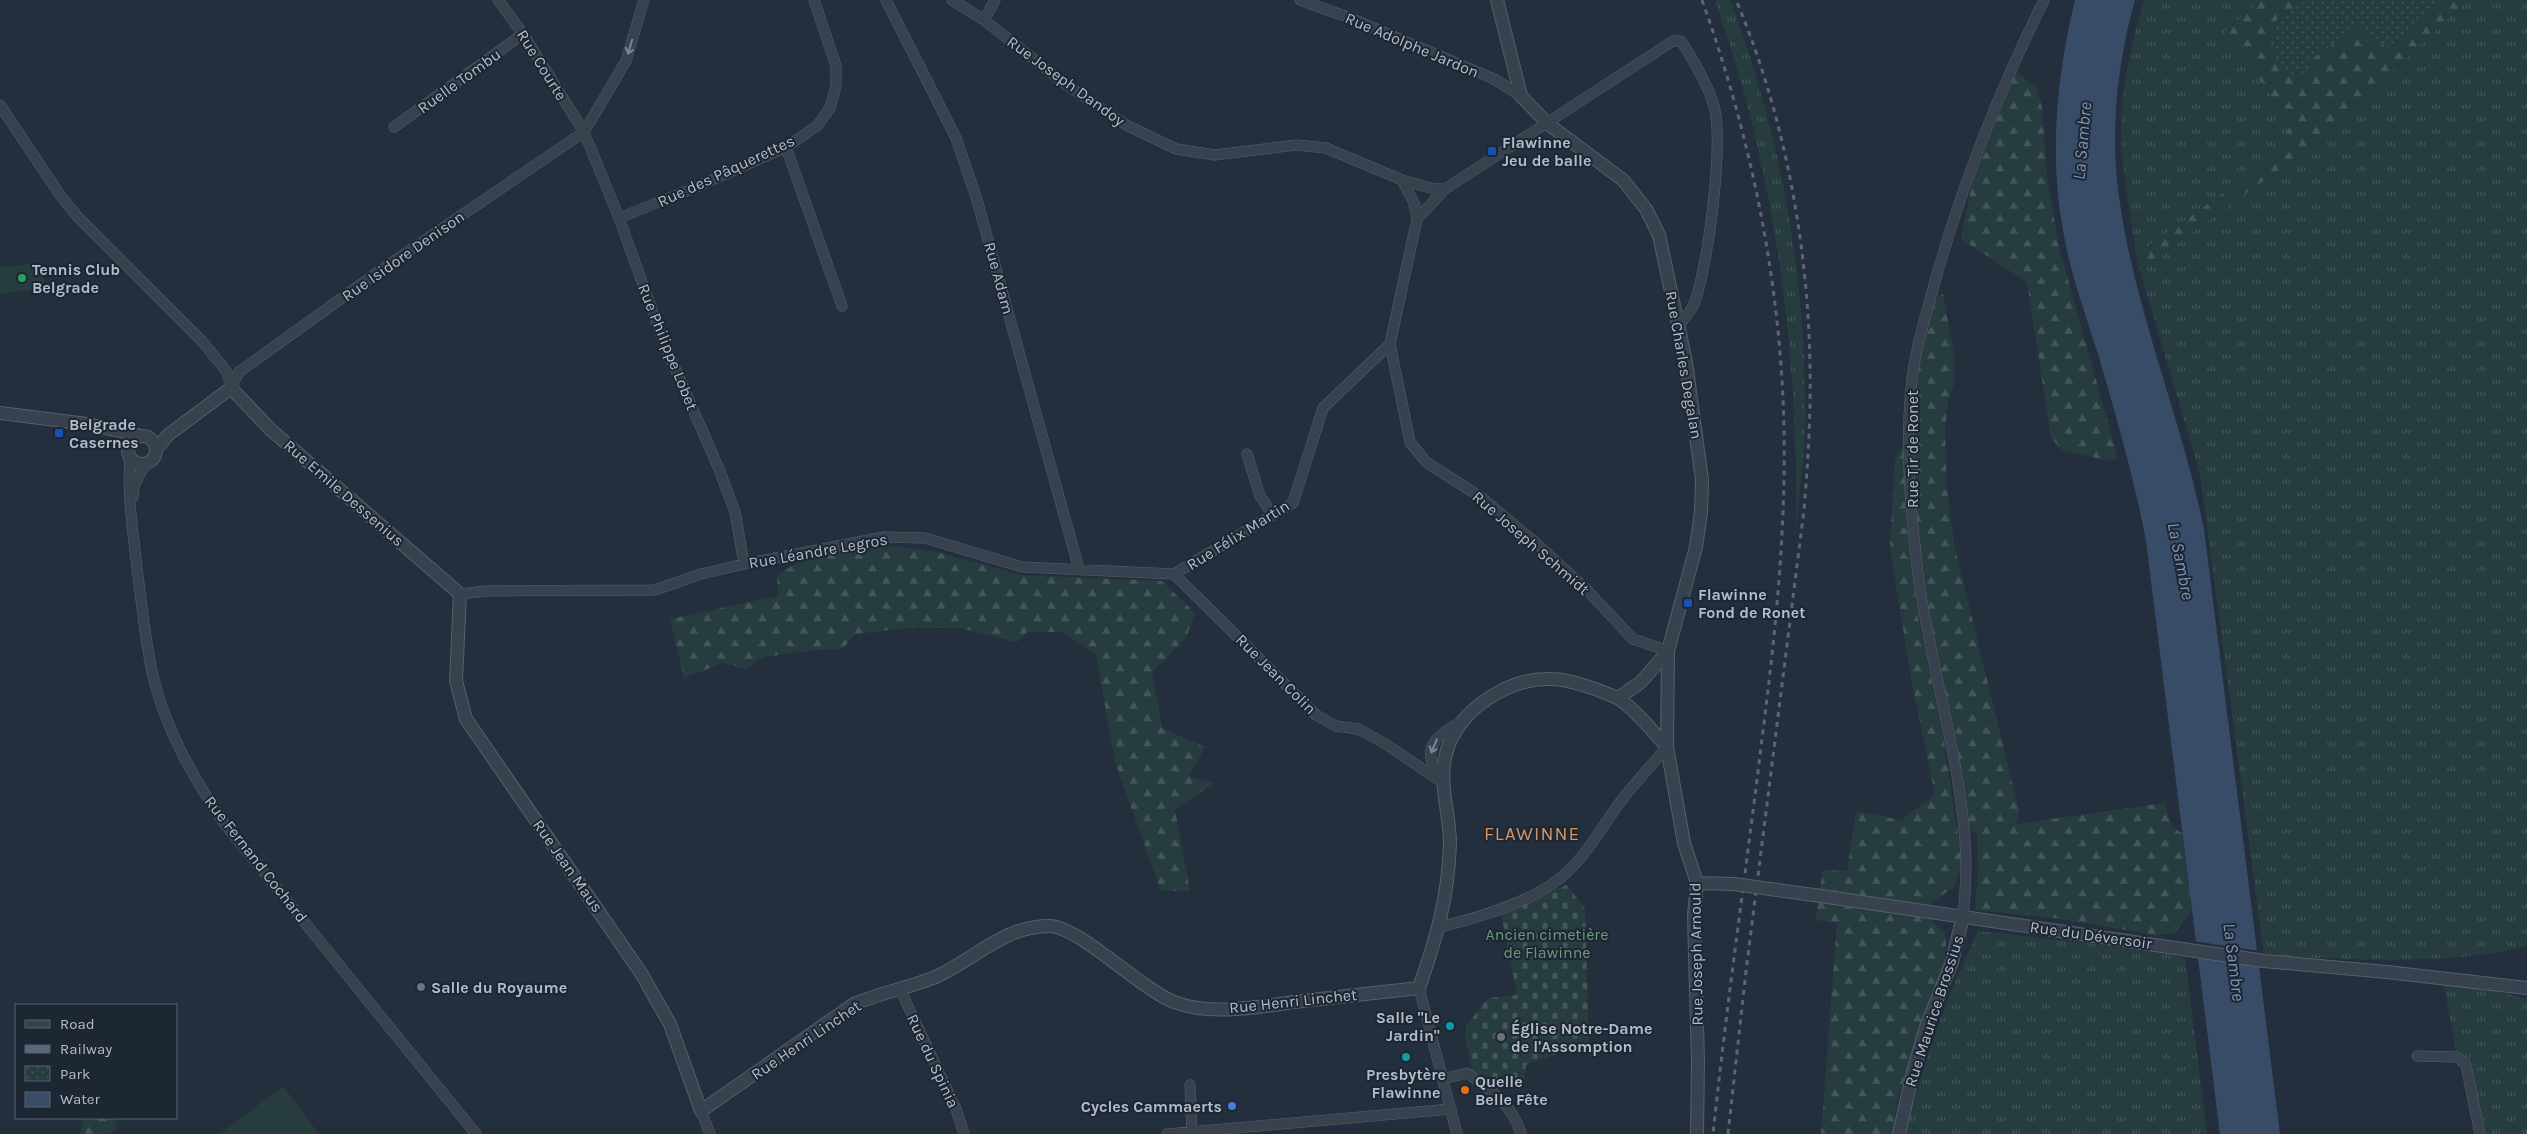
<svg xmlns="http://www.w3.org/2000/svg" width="2527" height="1134" font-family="Karla,sans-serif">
<defs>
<pattern id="grass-tufts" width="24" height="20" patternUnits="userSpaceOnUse" patternTransform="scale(1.25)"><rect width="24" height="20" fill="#263c3f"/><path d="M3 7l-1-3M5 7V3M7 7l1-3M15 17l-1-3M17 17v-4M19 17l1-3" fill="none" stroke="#435659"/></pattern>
<pattern id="forest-firs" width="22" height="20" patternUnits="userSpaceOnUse" patternTransform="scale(1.25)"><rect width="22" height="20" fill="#263c3f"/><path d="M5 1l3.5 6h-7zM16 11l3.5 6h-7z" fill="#435659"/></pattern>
<pattern id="cemetery-stones" width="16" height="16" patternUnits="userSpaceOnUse" patternTransform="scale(1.25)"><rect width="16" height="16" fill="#263c3f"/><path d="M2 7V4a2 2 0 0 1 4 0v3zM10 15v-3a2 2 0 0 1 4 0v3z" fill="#435659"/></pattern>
<pattern id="park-dots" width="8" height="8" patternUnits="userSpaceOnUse" patternTransform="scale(1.25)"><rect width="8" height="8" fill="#263c3f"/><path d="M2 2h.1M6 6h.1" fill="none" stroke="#435659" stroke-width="1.8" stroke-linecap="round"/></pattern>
</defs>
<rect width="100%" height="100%" fill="#242f3e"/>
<!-- grass -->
<path fill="url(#grass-tufts)" d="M 1715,0 L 1730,0 C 1782,137 1807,280 1805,427 C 1804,461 1799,496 1796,530 C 1799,349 1775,171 1715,0 Z
M 2144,0 L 2261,0 L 2224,33 L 2292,123 L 2271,159 L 2136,255 C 2132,221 2125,186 2122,152 C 2118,101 2130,49 2144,0 Z
M 2468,0 L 2527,0 L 2527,946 C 2442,967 2351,958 2264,956 L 2200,474 L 2140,270 L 2316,143 Z
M 1978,931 L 2088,943 L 2185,957 L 2207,1134 L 1906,1134 C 1922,1063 1947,997 1978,931 Z
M 2444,985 L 2487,985 L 2495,991 L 2527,999 L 2527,1134 L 2480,1134 L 2469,1081 L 2457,1057 Z"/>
<!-- forest -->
<path fill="url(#forest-firs)" d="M 2261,0 L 2307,0 L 2277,19 L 2309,69 L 2313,58 L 2357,27 L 2388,48 L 2439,0 L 2468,0 L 2316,143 L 2140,270 L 2136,255 L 2271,159 L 2292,123 L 2224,33 Z
M 2012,69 L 2035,86 L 2042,107 L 2047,177 L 2059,247 L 2118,459 L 2110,461 L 2062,450 L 2051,438 L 2027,282 L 1961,239 L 1978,152 Z
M 1943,294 L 1955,358 L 1954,384 L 1949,397 L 1945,429 L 1947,488 L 1954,544 L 2019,811 L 2017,824 L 2164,803 L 2173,828 L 2182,833 L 2192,910 L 2175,933 L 2156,935 L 2053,918 L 1975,910 L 1978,873 L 1977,832 L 1963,830 L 1918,576 L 1911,390 L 1929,301 Z
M 1903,445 L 1906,515 L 1918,618 L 1943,734 L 1962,862 L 1953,888 L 1927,905 L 1820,889 L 1823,870 L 1847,871 L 1856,811 L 1901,820 L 1935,795 L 1911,678 L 1890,548 L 1895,459 Z
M 891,546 L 934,551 L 1021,575 L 1162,581 L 1195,613 L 1186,638 L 1152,673 L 1162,728 L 1205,747 L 1189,776 L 1214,783 L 1175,810 L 1190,891 L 1161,891 L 1115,762 L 1096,655 L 1061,632 L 1027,632 L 1017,642 L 959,628 L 906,628 L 856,634 L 842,649 L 815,650 L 764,657 L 746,669 L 723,663 L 684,678 L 670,619 L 778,596 L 777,575 L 810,555 Z
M 1818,902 L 1926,916 L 1945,932 L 1947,959 L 1899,1094 L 1892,1134 L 1821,1134 L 1837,923 L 1816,920 Z
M 79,1118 L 113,1118 L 118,1124 L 110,1134 L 80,1134 L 83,1122 Z"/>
<!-- cemetery -->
<path fill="url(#cemetery-stones)" d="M 1567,885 L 1585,909 L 1589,1042 L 1526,1065 L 1524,1083 L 1505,1084 L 1499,1089 L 1482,1077 L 1483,1075 L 1473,1072 L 1465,1035 L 1467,1025 L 1488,998 L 1517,995 L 1500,908 Z"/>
<!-- park -->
<path fill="url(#park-dots)" d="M 2307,0 L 2439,0 L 2388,48 L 2357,27 L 2313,58 L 2309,69 L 2296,77 C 2269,62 2269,46 2277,19 Z"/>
<!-- garden -->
<path fill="#263c3f" d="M 42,263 L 45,288 L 0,294 L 0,267 Z
M 283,1086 L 319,1134 L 220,1134 Z"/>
<!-- water -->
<path fill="#394c67" d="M 2075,0 L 2135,0 C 2116,67 2109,141 2121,210 C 2138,319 2182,421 2204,529 L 2280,1134 L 2220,1134 L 2146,541 C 2134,477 2116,416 2098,354 C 2085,313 2070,272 2063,230 C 2049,154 2057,74 2075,0 Z"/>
<!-- pier -->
<path fill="#242f3e" d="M 2193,941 L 2260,951 L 2262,966 L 2195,957 Z"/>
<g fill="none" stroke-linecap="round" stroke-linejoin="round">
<defs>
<path id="minor" d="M 498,0 L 523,34 L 584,132 L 619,218 L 664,343 L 719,469 L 735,512 L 744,564
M 886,0 L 956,138 L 977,200 L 1079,569
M 952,0 L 984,20 L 1064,83 L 1126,125 L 1176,149 L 1215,155 L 1296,145 L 1326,148 L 1402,180 L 1434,189 L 1445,189 L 1673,41 L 1681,41 C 1694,61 1707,83 1714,106 C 1724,143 1708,268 1694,304 C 1691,312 1683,319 1678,326
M 1300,0 L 1353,19 L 1494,79 L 1521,96
M 984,20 L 995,0
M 0,105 L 60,195 L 77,216 L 202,341 L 227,372 L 231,388
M 394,127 L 523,34
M 786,147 L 842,306
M 1402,180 L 1414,203 L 1417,219 L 1390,344 L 1410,442 L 1426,462 L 1482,498 L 1537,544 L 1584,587 L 1633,639 L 1668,651
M 619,218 L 694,188 L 786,147 L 817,126 L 830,108 L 836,86 L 836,66 L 814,0
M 1417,219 L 1445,189
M 231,388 L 239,372 L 378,272 L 584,132 L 626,61 L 644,0
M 1247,454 L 1260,496 L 1272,514
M 130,458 C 127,494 133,532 137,568 C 142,605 145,643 154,680 C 167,732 194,779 224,823 L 476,1134
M 133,497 L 134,486 L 145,464
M 1174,574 L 1316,715 L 1336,726 L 1358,729 L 1384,743 L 1442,782
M 1174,574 L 1293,503 L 1323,408 L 1390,344
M 460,594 L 485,591 L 655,590 L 701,574 L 744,564 L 884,537 L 925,538 L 1022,567 L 1174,574
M 1439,777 C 1419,747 1437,735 1463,721
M 1963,916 C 1965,898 1966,878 1966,860 C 1963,763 1930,669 1918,574 C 1911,514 1905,450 1911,389 C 1914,352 1926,315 1936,278 C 1963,182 2000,89 2044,0
M 1440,927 C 1477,918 1529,903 1559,879 C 1584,860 1600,830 1618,805 C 1633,785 1651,766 1667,747
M 1419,988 L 1457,1134
M 900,989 L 956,1109 L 964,1134
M 2417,1056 L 2457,1057 L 2466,1065 L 2480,1134
M 1443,1079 L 1467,1073 C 1490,1089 1513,1105 1521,1134
M 1190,1085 L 1192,1132
M 701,1111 L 710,1134
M 1167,1134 L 1451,1109"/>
<path id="tertiary" d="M 1497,0 L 1521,96 L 1548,124 L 1623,180 L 1646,209 L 1659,235 L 1686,362 L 1702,480 L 1701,512 L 1696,547 L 1668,651 L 1667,747 L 1684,843 L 1697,883 L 1694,916 L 1698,1061 L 1697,1134
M 0,413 L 87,424 L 138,435
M128 450a14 14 0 1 1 28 0a14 14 0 1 1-28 0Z
M 156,449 L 168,435 L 231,388 L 271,430 L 460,594 L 456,681 L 466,719 L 641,973 L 670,1024 L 701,1111 L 854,1004 C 880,993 907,988 933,978 C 973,961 1003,926 1049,926 C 1079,926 1139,988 1174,1002 C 1214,1017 1262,1006 1302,1001 C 1341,997 1380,992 1419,988 C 1437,936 1448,899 1450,844 C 1450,812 1437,781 1447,750 C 1460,709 1508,678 1550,679 C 1566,679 1583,685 1598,690 C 1604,693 1613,695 1619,699 C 1637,711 1652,731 1667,747
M 1618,698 L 1641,682 L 1668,651
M 1697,883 L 1734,884
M 1821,896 L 2264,961 L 2387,972 L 2527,988
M 1899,1134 L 1913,1072 L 1926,1027 L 1952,962 L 1963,916"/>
</defs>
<!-- minor casing -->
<use href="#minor" stroke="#565f6c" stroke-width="11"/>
<!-- tertiary casing -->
<use href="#tertiary" stroke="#565f6c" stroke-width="14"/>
<!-- minor -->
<use href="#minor" stroke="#38414e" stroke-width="10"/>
<!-- tertiary -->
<use href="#tertiary" stroke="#38414e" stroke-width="12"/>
<!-- rail -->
<path stroke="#5a6575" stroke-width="3" stroke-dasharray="5 5" stroke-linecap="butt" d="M 1702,0 C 1751,137 1781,283 1784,429 C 1786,533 1775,636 1762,739 C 1746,871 1727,1002 1713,1134
M 1728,1134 L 1746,971 L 1804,510 C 1808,462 1811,414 1810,366 C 1808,243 1784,113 1736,0"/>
<defs>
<path id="tertiary-bridge" d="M 1734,884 L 1821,896"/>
</defs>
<!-- tertiary-bridge casing -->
<use href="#tertiary-bridge" stroke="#565f6c" stroke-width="14" stroke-linecap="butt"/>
<!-- tertiary-bridge -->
<use href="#tertiary-bridge" stroke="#38414e" stroke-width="12"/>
</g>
<!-- one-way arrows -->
<defs><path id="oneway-shaft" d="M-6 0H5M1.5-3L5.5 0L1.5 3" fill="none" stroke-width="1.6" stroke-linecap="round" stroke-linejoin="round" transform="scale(1.25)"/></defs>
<g stroke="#7c8592">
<use href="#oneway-shaft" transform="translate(630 47) rotate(107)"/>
<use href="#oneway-shaft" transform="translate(1434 746) rotate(113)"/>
</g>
<!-- markers -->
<g fill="#1a4fb4" stroke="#1d2633" stroke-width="2">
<rect x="1487" y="146" width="10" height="10" rx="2.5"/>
<rect x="54" y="428" width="10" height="10" rx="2.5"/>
<rect x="1683" y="598" width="10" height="10" rx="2.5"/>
</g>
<circle fill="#2e9e5b" stroke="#1d2633" stroke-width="2" cx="22" cy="278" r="5"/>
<g fill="#6b7280" stroke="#1d2633" stroke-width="2">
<circle cx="421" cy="987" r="5"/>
<circle cx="1501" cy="1037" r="5"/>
</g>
<g fill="#0f9aa8" stroke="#1d2633" stroke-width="2">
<circle cx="1450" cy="1026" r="5"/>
<circle cx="1406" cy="1057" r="5"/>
</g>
<circle fill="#e8710a" stroke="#1d2633" stroke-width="2" cx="1465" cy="1090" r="5"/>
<circle fill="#3f7fe0" stroke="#1d2633" stroke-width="2" cx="1232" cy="1106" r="5"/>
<g text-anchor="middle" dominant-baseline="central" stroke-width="4" stroke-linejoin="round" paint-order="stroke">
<!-- street labels -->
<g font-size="16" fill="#b4bcc9" stroke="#1d2633">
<text transform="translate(1412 45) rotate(23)">Rue Adolphe Jardon</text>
<text transform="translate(542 65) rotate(58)">Rue Courte</text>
<text transform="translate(459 81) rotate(-36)">Ruelle Tombu</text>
<text transform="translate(1066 81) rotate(36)">Rue Joseph Dandoy</text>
<text transform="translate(726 171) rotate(-25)">Rue des Pâquerettes</text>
<text transform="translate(403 256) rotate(-35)">Rue Isidore Denison</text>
<text transform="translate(999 278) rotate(75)">Rue Adam</text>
<text transform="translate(668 347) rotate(68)">Rue Philippe Lobet</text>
<text transform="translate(1684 365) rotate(80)">Rue Charles Degalan</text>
<text transform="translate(1912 449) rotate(-90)">Rue Tir de Ronet</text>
<text transform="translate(344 493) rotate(41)">Rue Emile Dessenius</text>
<text transform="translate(1238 535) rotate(-32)">Rue Félix Martin</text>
<text transform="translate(1531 543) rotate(41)">Rue Joseph Schmidt</text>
<text transform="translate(818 551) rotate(-10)">Rue Léandre Legros</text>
<text transform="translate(1276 674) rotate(45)">Rue Jean Colin</text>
<text transform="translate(256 859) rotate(52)">Rue Fernand Cochard</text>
<text transform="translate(568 866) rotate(55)">Rue Jean Maus</text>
<text transform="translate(2091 935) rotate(8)">Rue du Déversoir</text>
<text transform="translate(1696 954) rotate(-91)">Rue Joseph Arnould</text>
<text transform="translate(1293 1001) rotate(-6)">Rue Henri Linchet</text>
<text transform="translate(1934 1011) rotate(-72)">Rue Maurice Brossius</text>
<text transform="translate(806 1040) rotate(-34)">Rue Henri Linchet</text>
<text transform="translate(933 1061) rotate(65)">Rue du Spinia</text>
</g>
<!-- poi labels -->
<g font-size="16" font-weight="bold" fill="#b4bcc9" stroke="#1d2633" text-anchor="start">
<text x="1502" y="142">Flawinne<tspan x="1502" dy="18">Jeu de balle</tspan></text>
<text x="32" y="269">Tennis Club<tspan x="32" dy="18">Belgrade</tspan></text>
<text x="69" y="424">Belgrade<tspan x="69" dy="18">Casernes</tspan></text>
<text x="1698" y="594">Flawinne<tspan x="1698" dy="18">Fond de Ronet</tspan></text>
<text x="431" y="987">Salle du Royaume</text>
<text x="1440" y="1017" text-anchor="end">Salle "Le<tspan x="1440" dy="18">Jardin"</tspan></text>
<text x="1511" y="1028">Église Notre-Dame<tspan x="1511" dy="18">de l'Assomption</tspan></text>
<text x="1406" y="1074" text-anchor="middle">Presbytère<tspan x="1406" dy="18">Flawinne</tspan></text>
<text x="1475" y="1081">Quelle<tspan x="1475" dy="18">Belle Fête</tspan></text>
<text x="1222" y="1106" text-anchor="end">Cycles Cammaerts</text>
</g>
<!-- park labels -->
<g font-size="16" fill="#6b9a76" stroke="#1d2633">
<text x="1547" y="934">Ancien cimetière<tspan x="1547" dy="18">de Flawinne</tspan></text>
</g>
<!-- water labels -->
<g font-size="18" font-style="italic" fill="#7c92b1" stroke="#1d2633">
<text transform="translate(2082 141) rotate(-85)">La Sambre</text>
<text transform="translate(2181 561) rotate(79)">La Sambre</text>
<text transform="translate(2234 962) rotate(83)">La Sambre</text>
</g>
<!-- quarter labels -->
<g font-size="19" letter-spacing="1" fill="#d59563" stroke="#1d2633">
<text x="1532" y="834">FLAWINNE</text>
</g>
</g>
<!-- legend -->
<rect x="15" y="1004" width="162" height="115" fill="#1d2633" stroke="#59626f"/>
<rect x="25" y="1020" width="25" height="8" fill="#38414e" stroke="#59626f"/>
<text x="60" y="1029" font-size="15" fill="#b4bcc9">Road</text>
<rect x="25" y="1045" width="25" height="8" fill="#5a6575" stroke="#59626f"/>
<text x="60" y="1054" font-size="15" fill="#b4bcc9">Railway</text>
<rect x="25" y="1066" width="25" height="15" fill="url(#park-dots)" stroke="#59626f"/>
<text x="60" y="1079" font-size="15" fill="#b4bcc9">Park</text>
<rect x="25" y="1092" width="25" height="15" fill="#394c67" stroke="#59626f"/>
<text x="60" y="1104" font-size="15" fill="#b4bcc9">Water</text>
</svg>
